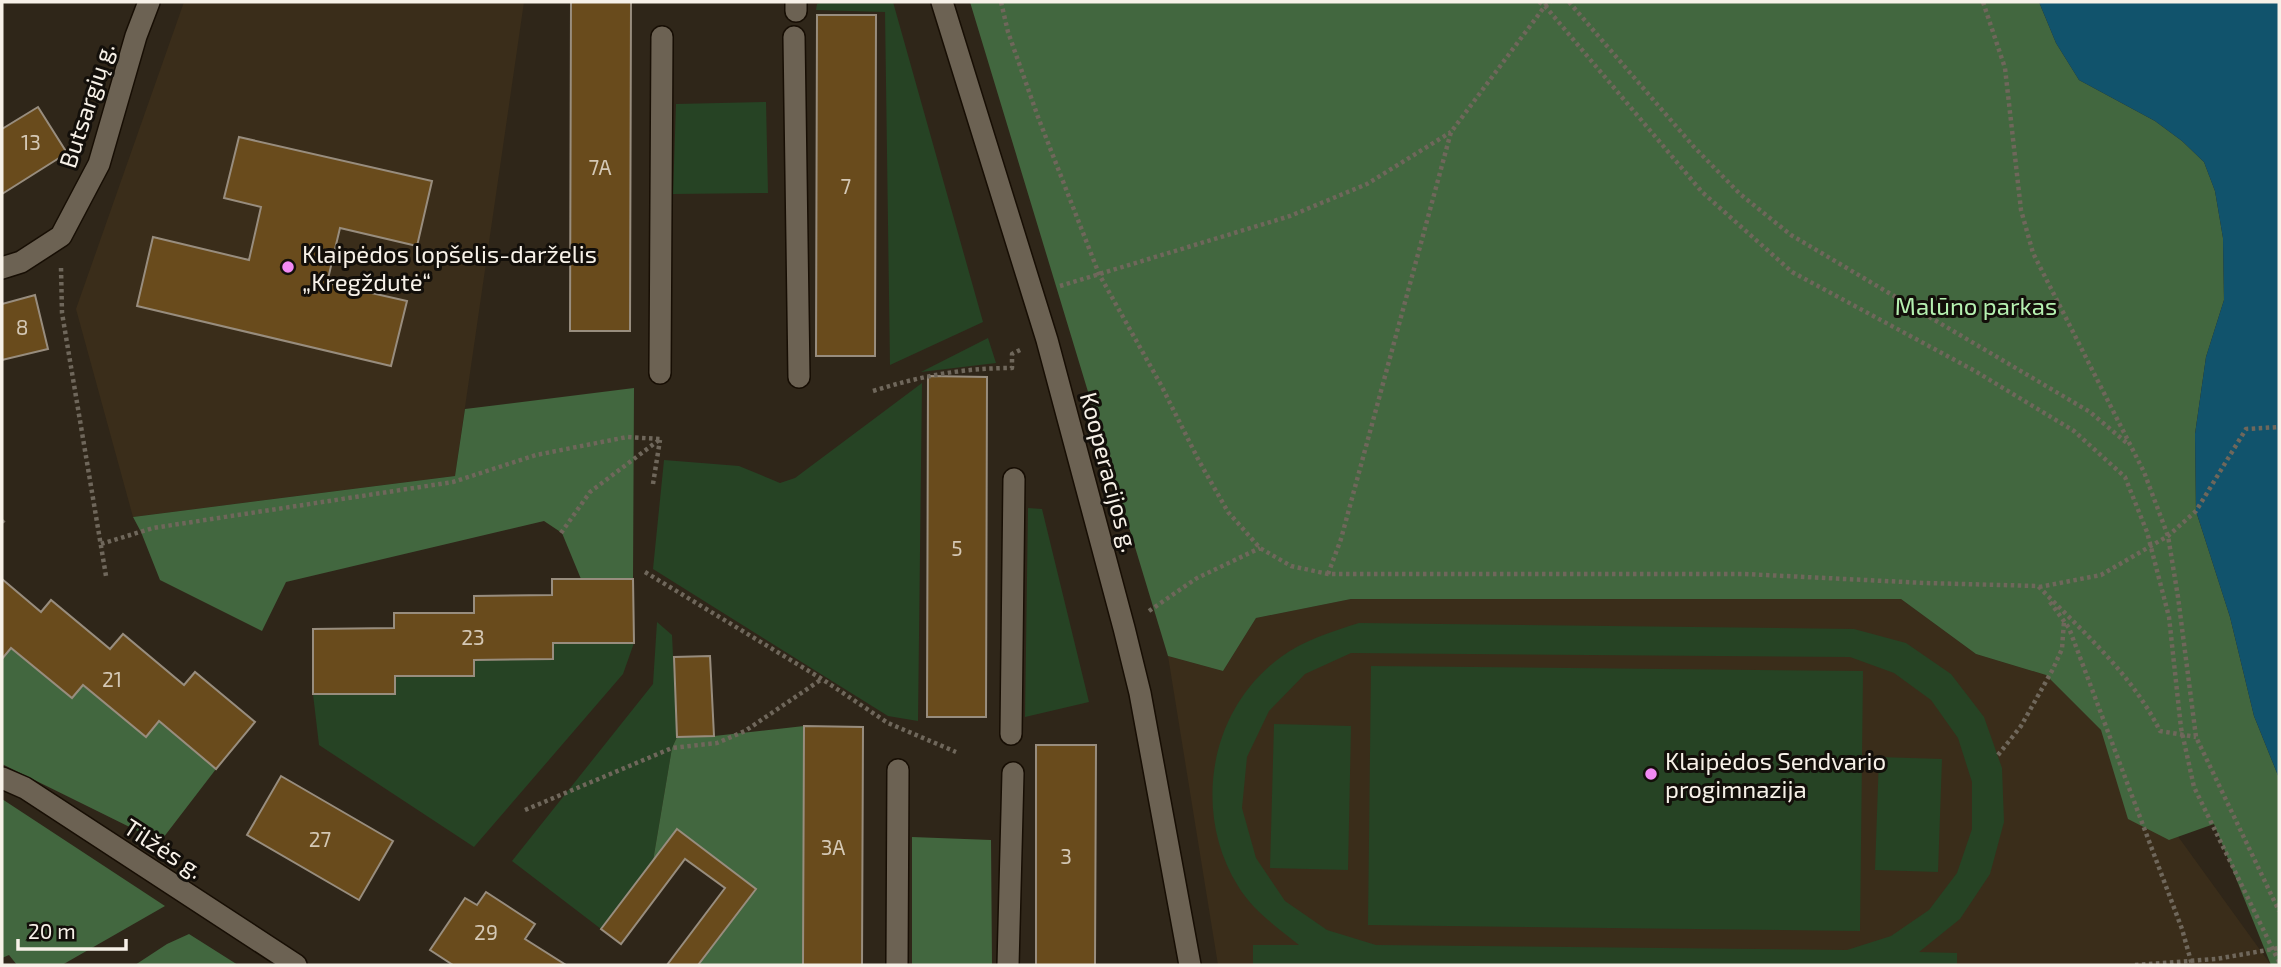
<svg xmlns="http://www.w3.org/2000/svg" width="2281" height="967" font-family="'Exo 2',sans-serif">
<rect width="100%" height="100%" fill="#2f2619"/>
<!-- built -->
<path fill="#3a2d1a" d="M 184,2 L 524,2 L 455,476 L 133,517 L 76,309 Z
M 1351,599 L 1901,599 L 1976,654 L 2046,675 L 2101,730 L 2271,965 L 1218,965 L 1168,656 L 1223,671 L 1256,618 Z"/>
<!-- green -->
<path fill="#264324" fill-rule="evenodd" d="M 823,2 L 893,2 L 983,322 L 890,365 L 885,12 L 816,10 L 817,4 Z
M 766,102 L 768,193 L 673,194 L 676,104 Z
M 988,338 L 996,363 L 921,372 Z
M 922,383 L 918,721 L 888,716 L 653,569 L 664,460 L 739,466 L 780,483 L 795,478 Z
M 1028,508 L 1042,509 L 1089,702 L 1025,717 Z
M 657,622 L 672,635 L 677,737 L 672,748 L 653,861 L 601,929 L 512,861 L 653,684 Z
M 1359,623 L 1854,629 L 1906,643 L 1951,674 L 1984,717 L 2002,768 L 2004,822 L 1990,874 L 1960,919 L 1919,952 L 1957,953 L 1957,965 L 1253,965 L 1253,945 L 1299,945 C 1277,927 1253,911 1238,886 C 1192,812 1209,709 1281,657 C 1304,640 1331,632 1359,623 ZM 1351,653 L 1850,657 L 1894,673 L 1931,700 L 1958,738 L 1972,782 L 1972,829 L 1957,873 L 1929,910 L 1891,936 L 1847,950 L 1376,945 L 1327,930 L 1285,901 L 1256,858 L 1242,808 L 1247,757 L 1269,711 L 1305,674 Z
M 553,643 L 634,643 L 623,674 L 474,847 L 319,745 L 313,694 L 394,694 L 395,676 L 473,676 L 474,660 L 553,659 Z
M 1371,666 L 1863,671 L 1860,931 L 1368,925 Z
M 1274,724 L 1351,726 L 1348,870 L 1270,868 Z
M 1879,757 L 1942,759 L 1938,872 L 1875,870 Z"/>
<!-- forest -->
<path fill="#42673f" d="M 970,2 L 2039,2 L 2056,43 L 2079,80 L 2155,121 L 2182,141 L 2204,162 L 2215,191 L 2223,238 L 2224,300 L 2206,357 L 2195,434 L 2196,511 L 2230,617 L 2254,716 L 2279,778 L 2279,965 L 2271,965 L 2214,824 L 2169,840 L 2128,819 L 2101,730 L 2046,675 L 1976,654 L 1901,599 L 1351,599 L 1256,618 L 1223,671 L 1168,656 Z
M 634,388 L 633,579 L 581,579 L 562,533 L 544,521 L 286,582 L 262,631 L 160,580 L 141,532 L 133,517 L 455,476 L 465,409 Z
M 11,648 L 72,698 L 83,685 L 159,721 L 216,769 L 160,842 L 2,764 L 2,659 Z
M 804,726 L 803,965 L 698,965 L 756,889 L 677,829 L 653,861 L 672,748 L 677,737 L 714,736 Z
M 2,799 L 165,906 L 62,965 L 17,965 L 9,955 L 2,958 Z
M 912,837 L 991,840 L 992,965 L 912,965 Z
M 189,934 L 238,965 L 135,965 L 167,944 Z"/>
<!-- water -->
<path fill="#11536c" d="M 2039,2 L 2279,2 L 2279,778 L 2254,716 L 2230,617 L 2196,511 L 2195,434 L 2206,357 L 2224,300 L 2223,238 L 2215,191 L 2204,162 L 2182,141 L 2155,121 L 2079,80 L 2056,43 Z"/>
<!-- building -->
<path fill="#694b1c" stroke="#988d7e" stroke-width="2" d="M 571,2 L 631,2 L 630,331 L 570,331 Z
M 817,15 L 876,15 L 875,356 L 816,356 Z
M 38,107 L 67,153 L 2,194 L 2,129 Z
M 239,137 L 432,181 L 417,246 L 340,228 L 327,283 L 407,301 L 391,366 L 137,306 L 153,237 L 249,260 L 261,207 L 224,198 Z
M 35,295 L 48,349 L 2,360 L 2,304 Z
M 928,376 L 987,377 L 986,717 L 927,717 Z
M 2,579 L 41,612 L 51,600 L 110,649 L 123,634 L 184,685 L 195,672 L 255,722 L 216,769 L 159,721 L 146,737 L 83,685 L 72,698 L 11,648 L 2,659 Z
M 552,579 L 633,579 L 634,643 L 553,643 L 553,659 L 474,660 L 474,676 L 395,676 L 395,694 L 313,694 L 313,629 L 394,628 L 394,613 L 474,613 L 474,596 L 552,595 Z
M 710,656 L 714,736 L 677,737 L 674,657 Z
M 804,726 L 863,727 L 862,965 L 803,965 Z
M 1036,745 L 1096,745 L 1095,965 L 1036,965 Z
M 281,776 L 393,841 L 359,900 L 247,835 Z
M 677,829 L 756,889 L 698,965 L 667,965 L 725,888 L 685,859 L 621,944 L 601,929 Z
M 486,892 L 535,924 L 525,939 L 566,965 L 453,965 L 430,950 L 465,898 L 477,905 Z"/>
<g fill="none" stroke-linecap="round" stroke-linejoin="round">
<defs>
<path id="minor" d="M 796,2 L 796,11
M 942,2 L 1047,340 L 1124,628 L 1140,693 L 1190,965
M 794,37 L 799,377
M 2,268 L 21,262 L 61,236 L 99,164 L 136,36 L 149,2
M 660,373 L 662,37
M 1011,734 L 1014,479
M 2,778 L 25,788 L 296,965
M 897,965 L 898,770
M 1008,965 L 1013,773"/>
</defs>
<!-- minor casing -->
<use href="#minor" stroke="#170e04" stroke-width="24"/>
<!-- path -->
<path stroke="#6f675b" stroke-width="4.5" stroke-dasharray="3.5 3.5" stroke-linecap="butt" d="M 1001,2 L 1008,32 L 1038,117 L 1099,274 L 1161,385 L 1199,461 L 1228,512 L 1260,548 L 1291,566 L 1328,574 L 1745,574 L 1925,583 L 2038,586 C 2082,631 2132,674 2160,731 L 2196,737
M 1539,2 L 1545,6 L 1702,192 L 1792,272 L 1975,371 L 2074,431 L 2125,477 L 2147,532 L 2169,617 L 2181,728 L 2194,787 L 2279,962
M 1569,2 L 1694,147 L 1740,194 L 1791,235 L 2090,412 L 2128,444
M 1983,2 L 2005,68 L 2021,210 L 2033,253 L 2144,472 L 2168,536 L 2178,597 L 2196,737 L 2279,911
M 61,268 L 62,313 L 106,576
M 1060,286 L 1290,216 L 1367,184 L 1451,132
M 873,391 C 921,376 962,368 1012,368 L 1012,354 L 1022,349
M 653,484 L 660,440
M 2,522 L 4,520
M 561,533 L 590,492 L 659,440
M 101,544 L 153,528 L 453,482 L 536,455 L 627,437 L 660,439
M 645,572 L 822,679 L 888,723 L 956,752
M 1328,574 L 1341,539 L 1451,132 L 1545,6 L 1551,2
M 2039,587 L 2101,575 L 2168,536 L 2196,511 L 2246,429 L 2279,427
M 2050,602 L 2069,628 L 2182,929 L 2192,965
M 1149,611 L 1197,578 L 1260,548
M 1998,755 L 2021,726 L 2053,669 L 2062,649 L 2064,621
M 525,810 L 672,748 L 717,743 L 745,731 L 822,679
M 2135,965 L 2216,959 L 2279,948"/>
<!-- minor -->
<use href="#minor" stroke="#6c6253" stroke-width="21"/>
</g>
<!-- markers -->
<g fill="#f28af3" stroke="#130f0a" stroke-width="2.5">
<circle cx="288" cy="267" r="7"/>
<circle cx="1651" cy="774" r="7"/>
</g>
<g text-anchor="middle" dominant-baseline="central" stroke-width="6" stroke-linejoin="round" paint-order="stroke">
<!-- number labels -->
<g font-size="21" fill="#d4c8b5">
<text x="31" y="141">13</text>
<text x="600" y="166">7A</text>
<text x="846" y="185">7</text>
<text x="22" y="326">8</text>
<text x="957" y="547">5</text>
<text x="473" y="636">23</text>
<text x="112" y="678">21</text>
<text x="320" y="838">27</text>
<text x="833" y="846">3A</text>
<text x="1066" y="855">3</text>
<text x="486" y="931">29</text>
</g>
<!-- street labels -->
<g font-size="24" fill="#f7f1e8" stroke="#130f0a">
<text transform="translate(86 105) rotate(-72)">Butsargių g.</text>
<text transform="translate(1110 472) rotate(75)">Kooperacijos g.</text>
<text transform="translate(164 848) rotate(33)">Tilžės g.</text>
</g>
<!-- poi labels -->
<g font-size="24" fill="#f7f1e8" stroke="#130f0a" text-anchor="start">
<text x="302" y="253">Klaipėdos lopšelis-darželis<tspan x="302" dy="28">„Kregždutė“</tspan></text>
<text x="1665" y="760">Klaipėdos Sendvario<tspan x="1665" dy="28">progimnazija</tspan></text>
</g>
<!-- park labels -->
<g font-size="24" fill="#b5f0b0" stroke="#130f0a">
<text x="1976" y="305">Malūno parkas</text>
</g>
</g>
<!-- border -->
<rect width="2281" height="967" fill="none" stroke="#f7f1e8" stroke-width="7"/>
<!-- scale -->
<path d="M18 939v10h108v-10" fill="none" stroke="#f7f1e8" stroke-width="3.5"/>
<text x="28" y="939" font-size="21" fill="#f7f1e8" stroke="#130f0a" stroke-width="5" paint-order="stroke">20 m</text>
</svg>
